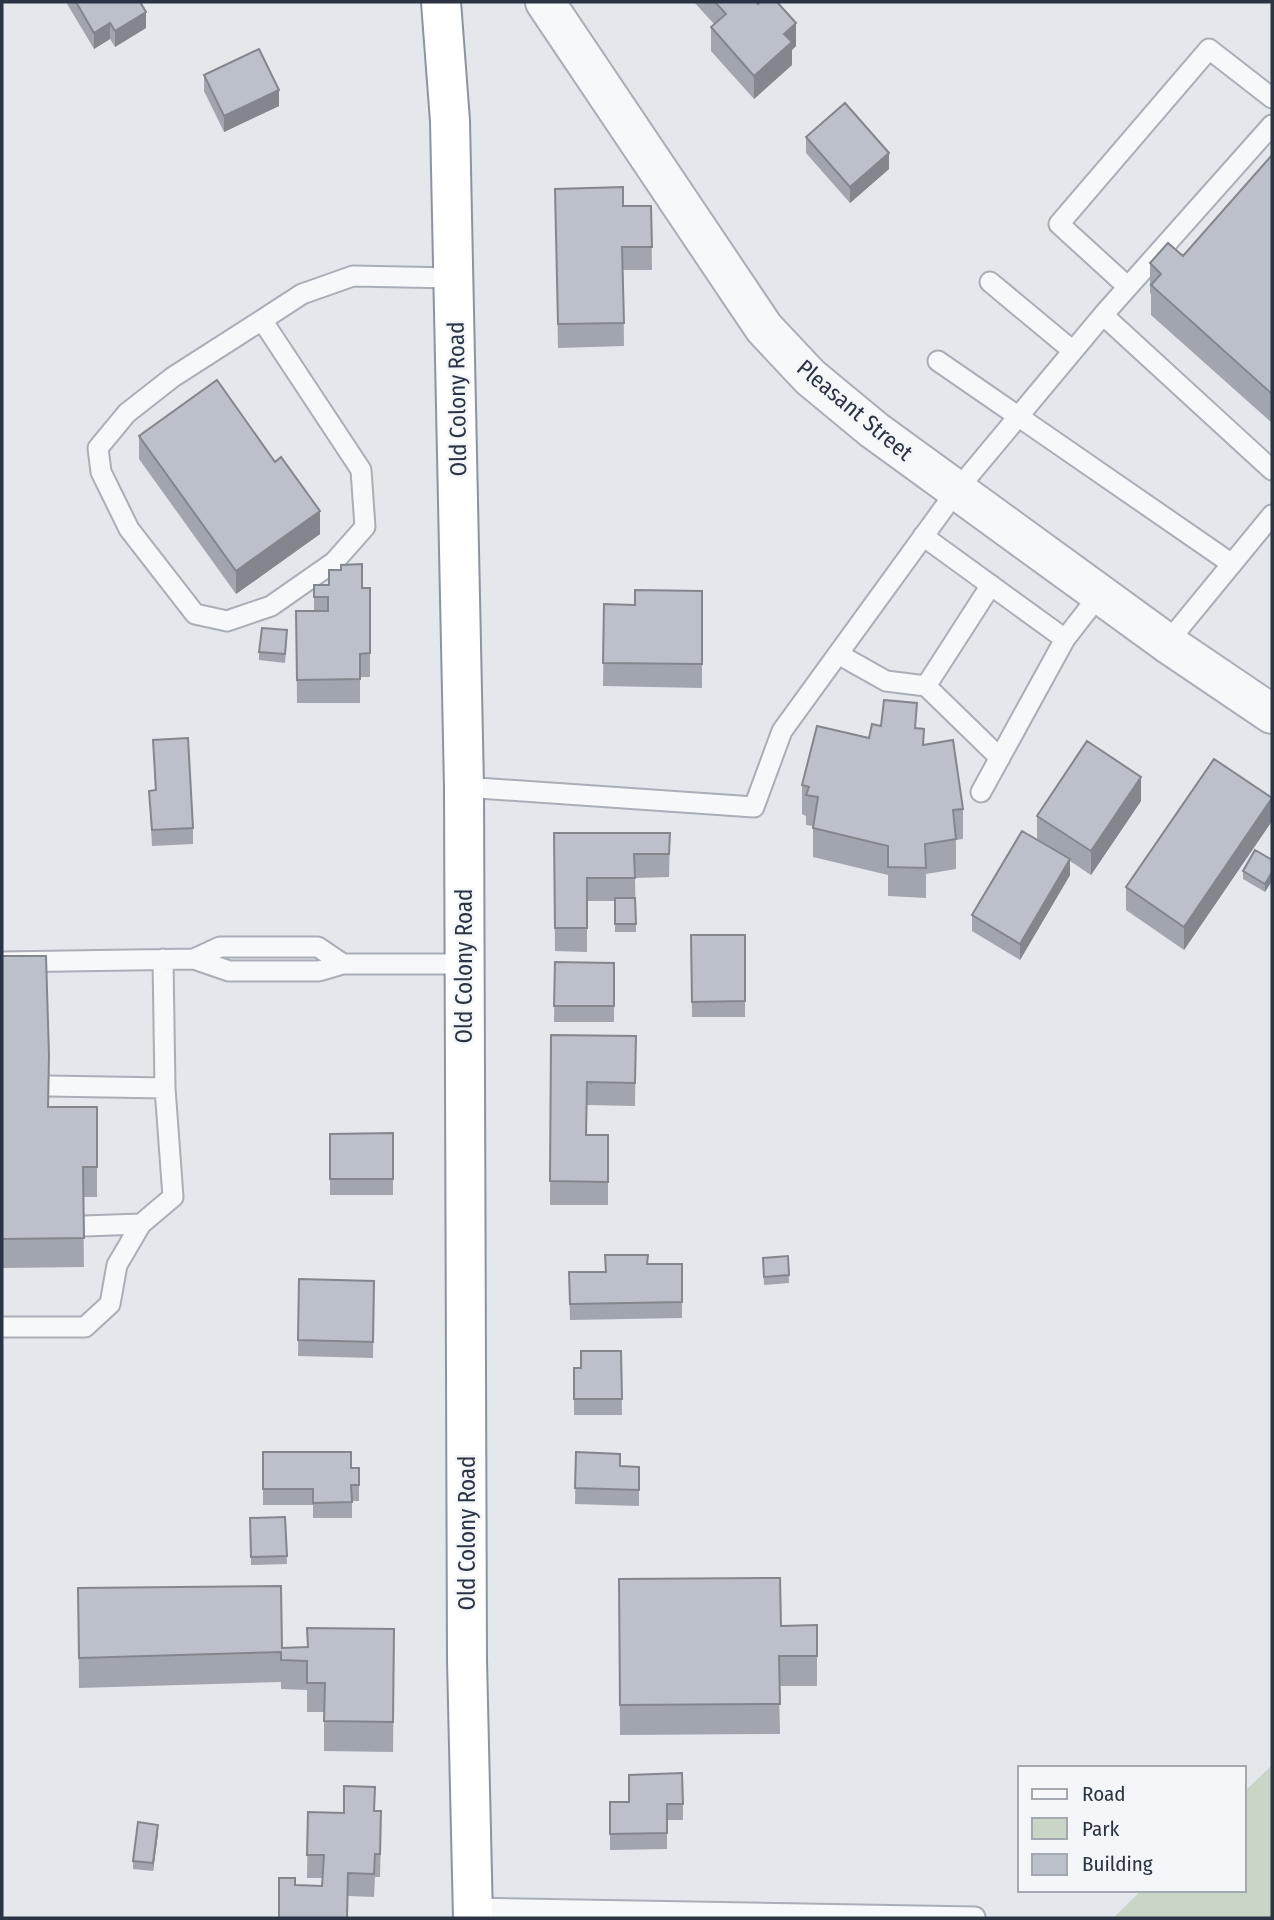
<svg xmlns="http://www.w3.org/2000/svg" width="1274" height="1920" font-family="'Fira Sans Condensed',sans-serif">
<rect width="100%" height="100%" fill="#e4e7ec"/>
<!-- green -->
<path fill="#c9d6c5" d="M 1272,1765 L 1272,1918 L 1113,1918 L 1142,1890 L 1244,1890 L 1244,1792 Z"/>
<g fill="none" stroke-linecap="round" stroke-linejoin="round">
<defs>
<path id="lane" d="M 1272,125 L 1103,315 L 1272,470
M 990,282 L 1073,351
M 1128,287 L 1059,224 L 1209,49 L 1272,98
M 262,320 L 173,377 L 127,413 L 98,448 L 101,472 L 129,529 L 195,614 L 227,621 L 271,606 L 334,562 L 365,527 L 361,470 L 262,320 L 302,294 L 353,276 L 454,278
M 938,361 L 1232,564
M 923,536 L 1065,639 L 1100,594
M 991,585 L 926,686 L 1000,758
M 1167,643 L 1272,515
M 838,654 L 886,681 L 926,686
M 464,787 L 754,807 L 782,731 L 957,490 L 1103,315
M 981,792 L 1065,639
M 2,962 L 194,959
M 343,964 L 318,947 L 220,947 L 194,959 L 229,971 L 319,971 L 343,964 L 464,964
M 49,1086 L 165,1088
M 84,1226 L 141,1224
M 2,1327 L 85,1327 L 110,1304 L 117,1265 L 141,1224 L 173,1197 L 165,1088 L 163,959
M 472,1908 L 975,1917"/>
<path id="street" d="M 545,2 L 764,328 L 810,377 L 874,430 L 1167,643 L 1272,714"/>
<path id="highway" d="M 441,2 L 450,121 L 464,787 L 467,1660 L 473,1918"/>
</defs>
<!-- lane casing -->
<use href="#lane" stroke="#a9aeb7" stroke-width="23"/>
<!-- street casing -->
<use href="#street" stroke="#a9aeb7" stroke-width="42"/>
<!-- highway casing -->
<use href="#highway" stroke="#8b94a3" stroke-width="42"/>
<!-- lane -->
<use href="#lane" stroke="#f7f8fa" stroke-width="19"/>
<!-- street -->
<use href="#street" stroke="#f7f8fa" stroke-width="38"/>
<!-- highway -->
<use href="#highway" stroke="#fff" stroke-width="38"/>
</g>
<!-- wall -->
<path fill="#a1a5ae" d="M 66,2 L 140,2 L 146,28 L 115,47 L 110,39 L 94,49 Z
M 694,2 L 756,2 L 796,46 L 792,50 L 792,65 L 754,99 L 711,51 L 711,27 L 714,24 Z
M 204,75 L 279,106 L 224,132 L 204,91 Z
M 806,137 L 889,169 L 850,203 L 806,153 Z
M 1272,155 L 1272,423 L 1151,315 L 1151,294 L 1150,293 L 1150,263 L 1183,256 Z
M 555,189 L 623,206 L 651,206 L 652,270 L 623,270 L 624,346 L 558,348 Z
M 139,436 L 320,534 L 236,594 L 139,459 Z
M 314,585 L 370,588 L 370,677 L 360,677 L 360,703 L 297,703 L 296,611 L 314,611 Z
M 702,591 L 702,688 L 603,686 L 604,604 L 635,605 Z
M 287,639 L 285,663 L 259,660 L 259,652 Z
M 881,726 L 917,728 L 924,745 L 963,809 L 963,839 L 956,840 L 956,869 L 926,874 L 926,898 L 888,896 L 888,875 L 813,857 L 813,826 L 806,825 L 806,816 L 802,814 L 802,785 L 869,738 Z
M 153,740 L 193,828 L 193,844 L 152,846 L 149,791 L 155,790 Z
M 1141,801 L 1091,875 L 1070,861 L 1070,875 L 1020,960 L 972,931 L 972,915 L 1052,848 L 1037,839 L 1037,816 Z
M 1272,821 L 1184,950 L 1126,910 L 1126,887 Z
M 554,833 L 670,833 L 669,877 L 635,878 L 636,932 L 615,932 L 615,901 L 587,901 L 587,952 L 555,951 Z
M 1272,860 L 1265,892 L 1243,879 L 1243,871 Z
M 691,935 L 745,935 L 745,1017 L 692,1017 Z
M 2,956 L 49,1107 L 97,1107 L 97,1197 L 83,1197 L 84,1267 L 2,1268 Z
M 555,962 L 614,963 L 614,1022 L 554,1022 Z
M 551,1035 L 636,1036 L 635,1106 L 587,1105 L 587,1135 L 608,1135 L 608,1205 L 550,1205 Z
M 393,1133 L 393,1195 L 330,1195 L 330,1134 Z
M 605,1255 L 648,1264 L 682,1264 L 682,1318 L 570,1320 L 569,1272 L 605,1272 Z
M 788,1256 L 789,1283 L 764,1285 L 763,1258 Z
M 299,1279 L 374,1281 L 373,1358 L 298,1356 Z
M 621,1351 L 622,1415 L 574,1415 L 574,1368 L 581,1368 Z
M 263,1452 L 351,1468 L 359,1485 L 359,1501 L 352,1501 L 352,1518 L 313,1518 L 313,1505 L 263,1505 Z
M 576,1452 L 620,1466 L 639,1467 L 639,1506 L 575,1504 Z
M 285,1517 L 287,1564 L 251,1565 L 250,1518 Z
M 619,1579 L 781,1626 L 817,1625 L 817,1686 L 779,1686 L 780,1734 L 620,1735 Z
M 78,1588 L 282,1648 L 394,1659 L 393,1752 L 324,1751 L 324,1712 L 307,1712 L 307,1690 L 281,1689 L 281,1682 L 79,1688 Z
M 610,1802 L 683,1804 L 683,1820 L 667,1820 L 667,1849 L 610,1850 Z
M 375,1811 L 381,1834 L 380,1877 L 375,1877 L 374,1897 L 348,1896 L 295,1885 L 322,1886 L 323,1878 L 307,1878 L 308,1812 L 344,1813 Z
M 158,1833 L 153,1871 L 133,1869 L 133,1861 Z"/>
<!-- shaded-wall -->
<path fill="#83868d" d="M 146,12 L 146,28 L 115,47 L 115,31 Z
M 110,23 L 110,39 L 94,49 L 94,33 Z
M 796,23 L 796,46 L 792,50 L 792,65 L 754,99 L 754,76 L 784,34 Z
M 279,90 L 279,106 L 224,132 L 224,116 Z
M 889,153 L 889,169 L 850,203 L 850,187 Z
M 320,511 L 320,534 L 236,594 L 236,571 Z
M 1141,777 L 1141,801 L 1091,875 L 1091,851 Z
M 1272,798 L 1272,821 L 1184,950 L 1184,927 Z
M 1070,859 L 1070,875 L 1020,960 L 1020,944 Z
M 1272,872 L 1272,881 L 1265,892 L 1265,884 Z
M 158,1825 L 158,1833 L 153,1871 L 153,1863 Z"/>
<!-- building -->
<path fill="#bbc0ca" stroke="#83868d" stroke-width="2" d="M 76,2 L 140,2 L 146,12 L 115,31 L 110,23 L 94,33 Z
M 715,2 L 756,2 L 758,4 L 760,2 L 777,2 L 796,23 L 784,34 L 792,42 L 754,76 L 711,27 L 726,14 Z
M 259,49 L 279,90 L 224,116 L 204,75 Z
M 845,103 L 889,153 L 850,187 L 806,137 Z
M 1272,155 L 1272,394 L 1151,285 L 1161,274 L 1150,263 L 1168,243 L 1183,256 Z
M 623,187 L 623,206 L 651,206 L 652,247 L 622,247 L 624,323 L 558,324 L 555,189 Z
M 217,380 L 275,462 L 281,457 L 320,511 L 236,571 L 139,436 Z
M 362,564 L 362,588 L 370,588 L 370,653 L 360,654 L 360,679 L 297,680 L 296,611 L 328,611 L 328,597 L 314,597 L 314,585 L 329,585 L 329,570 L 341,570 L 341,565 Z
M 635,590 L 702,591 L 702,664 L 603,663 L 604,604 L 635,605 Z
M 262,628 L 287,630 L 285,654 L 259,652 Z
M 884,700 L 917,703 L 915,728 L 924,729 L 923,745 L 953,740 L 963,809 L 953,810 L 956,839 L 925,844 L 926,868 L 888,867 L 888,846 L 813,828 L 818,797 L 806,795 L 809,787 L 802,785 L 817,726 L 869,738 L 872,724 L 881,726 Z
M 188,738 L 193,828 L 152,830 L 149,791 L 156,790 L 153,740 Z
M 1087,741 L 1141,777 L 1091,851 L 1037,816 Z
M 1214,759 L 1272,798 L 1184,927 L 1126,887 Z
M 1022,831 L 1070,859 L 1020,944 L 972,915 Z
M 554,833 L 670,833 L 669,854 L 634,854 L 635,878 L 587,878 L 587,928 L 555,928 Z
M 1255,850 L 1272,860 L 1272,872 L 1265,884 L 1243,871 Z
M 615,898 L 635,898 L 636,924 L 615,924 Z
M 691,935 L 745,935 L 745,1001 L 692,1002 Z
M 2,956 L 46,956 L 49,1056 L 48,1107 L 97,1107 L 97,1167 L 83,1167 L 84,1238 L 2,1239 Z
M 555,962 L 614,963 L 614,1006 L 554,1006 Z
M 551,1035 L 636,1036 L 635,1083 L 587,1082 L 586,1135 L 608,1135 L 608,1182 L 550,1181 Z
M 393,1133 L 393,1179 L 330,1179 L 330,1134 Z
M 605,1255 L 648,1255 L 647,1264 L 682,1264 L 682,1302 L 570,1304 L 569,1272 L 606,1272 Z
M 788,1256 L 789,1275 L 764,1277 L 763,1258 Z
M 299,1279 L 374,1281 L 373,1342 L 298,1340 Z
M 581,1351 L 621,1351 L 622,1399 L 574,1399 L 574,1368 L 581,1368 Z
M 263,1452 L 351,1452 L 351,1468 L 359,1468 L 359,1485 L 351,1485 L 352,1502 L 313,1503 L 313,1489 L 263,1489 Z
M 576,1452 L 620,1454 L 620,1466 L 639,1467 L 639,1490 L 575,1488 Z
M 285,1517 L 287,1556 L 251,1557 L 250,1518 Z
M 780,1578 L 781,1626 L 817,1625 L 817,1656 L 779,1656 L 780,1704 L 620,1705 L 619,1579 Z
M 281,1586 L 282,1648 L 308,1647 L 307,1628 L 394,1629 L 393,1722 L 324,1721 L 325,1683 L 307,1683 L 307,1661 L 281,1660 L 281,1652 L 79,1658 L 78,1588 Z
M 682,1773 L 683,1804 L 667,1804 L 667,1833 L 610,1834 L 610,1802 L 629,1802 L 629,1775 Z
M 344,1786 L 375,1787 L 374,1811 L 381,1811 L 380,1854 L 375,1854 L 374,1874 L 348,1873 L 347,1918 L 279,1918 L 279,1878 L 295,1878 L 295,1885 L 322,1886 L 324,1855 L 307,1855 L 308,1812 L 344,1813 Z
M 138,1822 L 158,1825 L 153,1863 L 133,1861 Z"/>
<g text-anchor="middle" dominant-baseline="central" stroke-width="5" stroke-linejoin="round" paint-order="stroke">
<!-- street labels -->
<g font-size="23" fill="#2b3445" stroke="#f4f6f9">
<text transform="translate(457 399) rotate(-91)">Old Colony Road</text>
<text transform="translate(855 410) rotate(40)">Pleasant Street</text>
<text transform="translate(464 966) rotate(-90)">Old Colony Road</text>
<text transform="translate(467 1533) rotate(-90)">Old Colony Road</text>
</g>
</g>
<!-- border -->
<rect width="1274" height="1920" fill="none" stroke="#2b3445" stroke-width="7"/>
<!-- legend -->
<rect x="1018" y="1766" width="228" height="126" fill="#f4f6f9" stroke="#a4a8b1" stroke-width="2"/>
<rect x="1032" y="1789" width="35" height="10" fill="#f7f8fa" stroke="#a4a8b1" stroke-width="2"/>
<text x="1082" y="1801" font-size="21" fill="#2b3445">Road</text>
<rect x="1032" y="1818" width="35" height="21" fill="#c9d6c5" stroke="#a4a8b1" stroke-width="2"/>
<text x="1082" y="1836" font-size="21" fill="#2b3445">Park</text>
<rect x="1032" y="1854" width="35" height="21" fill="#bbc0ca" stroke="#a4a8b1" stroke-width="2"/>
<text x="1082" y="1871" font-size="21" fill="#2b3445">Building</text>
</svg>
